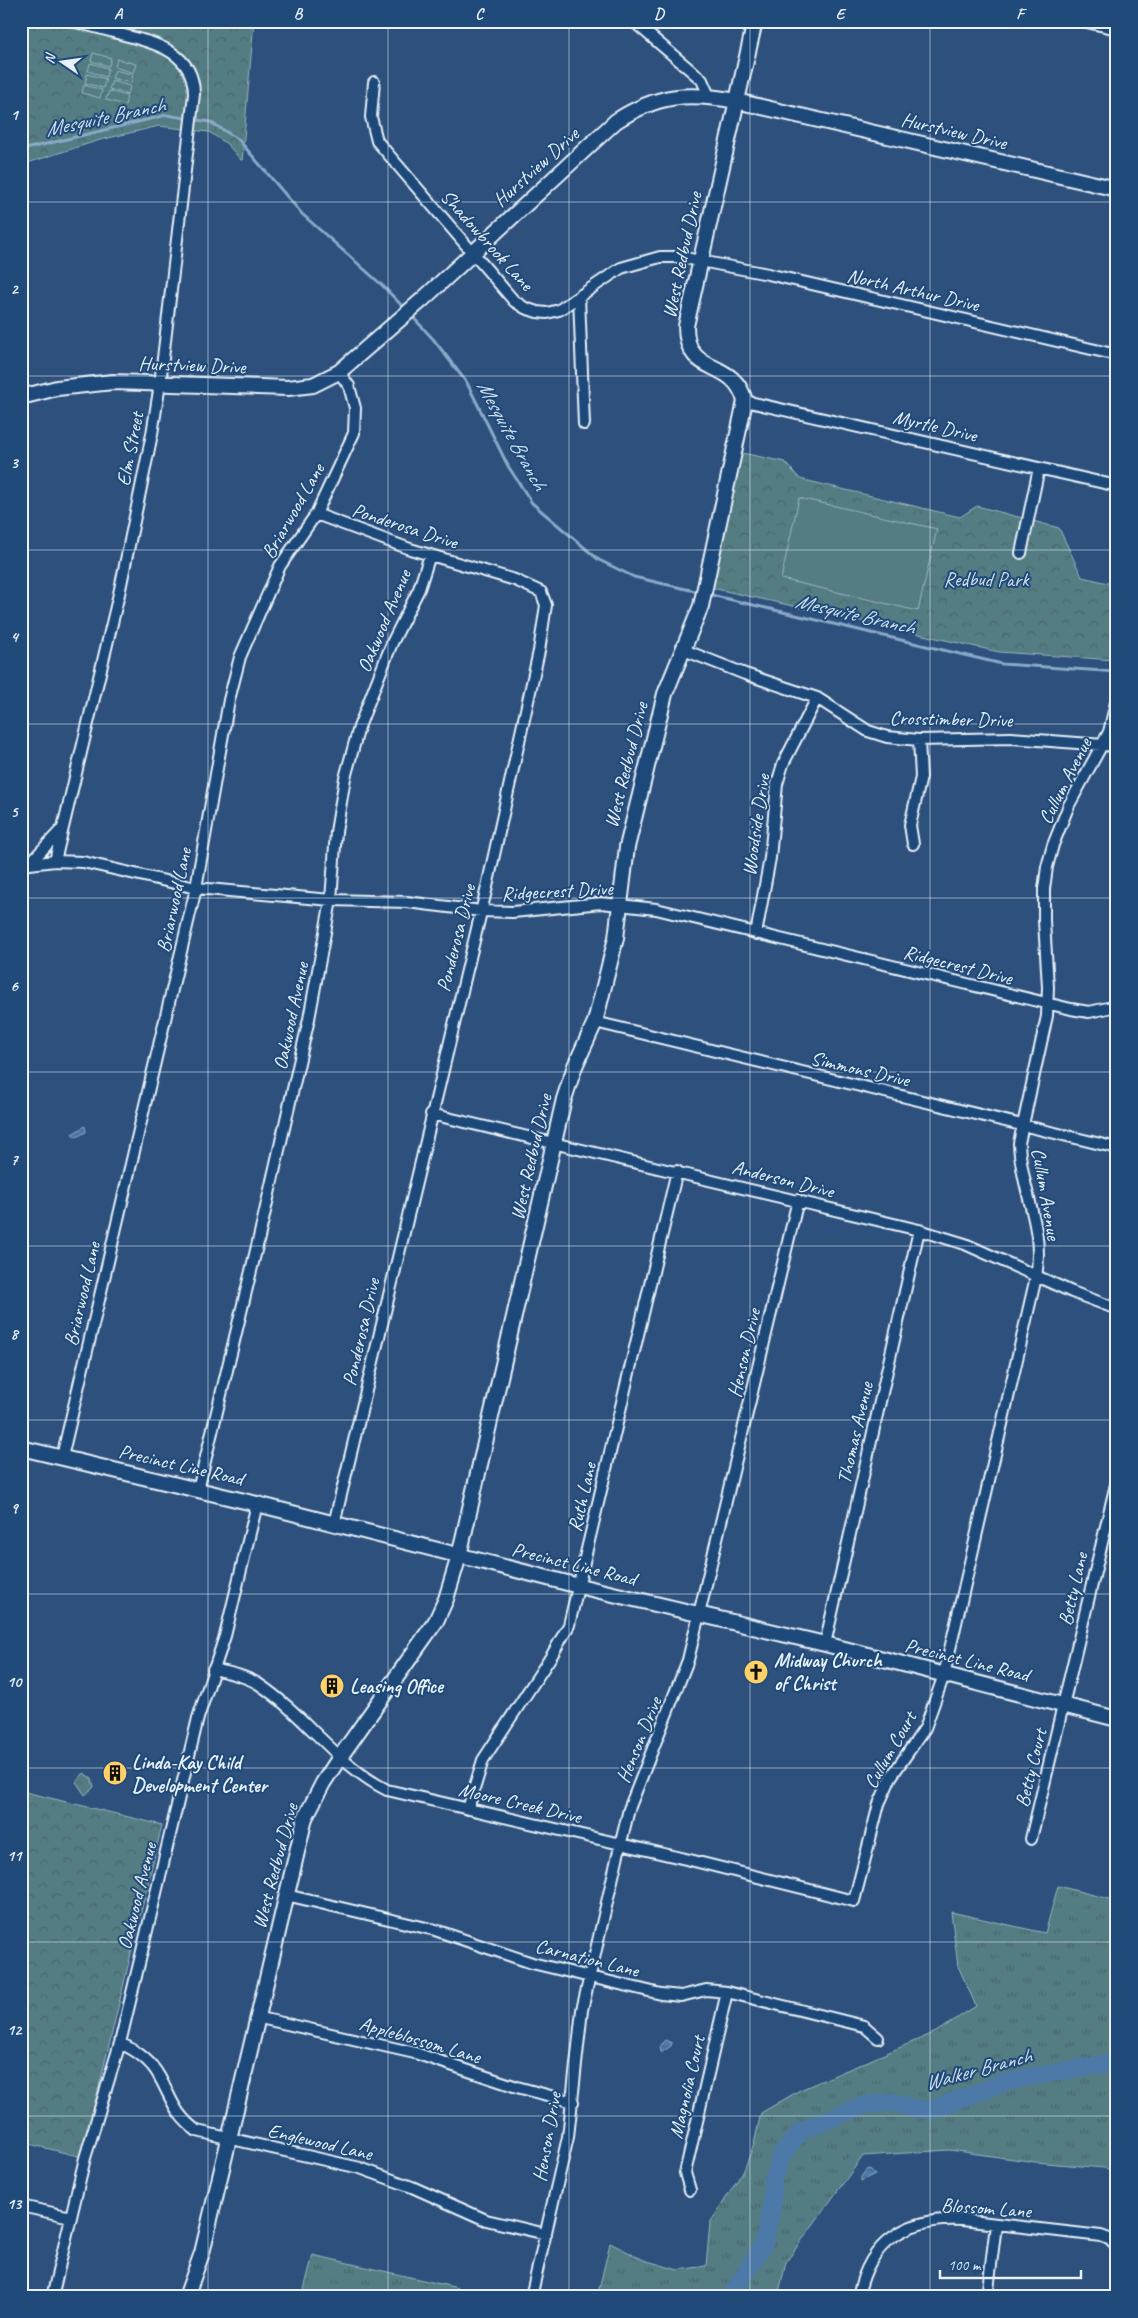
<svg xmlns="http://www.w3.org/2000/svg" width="1138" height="2318" font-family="Caveat,sans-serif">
<defs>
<pattern id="grass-tufts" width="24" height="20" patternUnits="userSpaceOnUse" patternTransform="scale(1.25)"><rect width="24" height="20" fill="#537c83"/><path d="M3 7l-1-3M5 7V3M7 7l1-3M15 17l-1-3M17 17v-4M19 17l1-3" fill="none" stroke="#4d6569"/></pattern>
<pattern id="park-crowns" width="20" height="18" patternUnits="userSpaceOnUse" patternTransform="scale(1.25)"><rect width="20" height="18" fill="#537c83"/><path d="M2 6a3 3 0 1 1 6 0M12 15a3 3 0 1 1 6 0" fill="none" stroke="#4d6569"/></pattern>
<pattern id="water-rules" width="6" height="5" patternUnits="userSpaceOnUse" patternTransform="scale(1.25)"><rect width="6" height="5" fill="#4d79a8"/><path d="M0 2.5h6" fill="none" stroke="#4a637e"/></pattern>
</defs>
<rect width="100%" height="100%" fill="#2d507d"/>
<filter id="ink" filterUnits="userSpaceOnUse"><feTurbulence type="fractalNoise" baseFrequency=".02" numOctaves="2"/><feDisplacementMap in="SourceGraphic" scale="10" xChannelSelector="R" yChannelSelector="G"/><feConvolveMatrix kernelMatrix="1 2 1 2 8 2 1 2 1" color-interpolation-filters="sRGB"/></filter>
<g filter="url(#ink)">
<!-- grass -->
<path fill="url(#grass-tufts)" stroke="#9eb6be" d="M 1058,1886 L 1117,1901 L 1117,2171 L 1104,2168 L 1035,2162 L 949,2150 L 863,2156 L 786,2262 L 778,2297 L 597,2297 L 610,2243 L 644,2260 L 678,2270 L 706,2266 L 710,2223 L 744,2170 L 754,2144 L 761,2113 L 800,2090 L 936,2032 L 976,2006 L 958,1966 L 951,1912 L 1045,1933 Z
M 313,2255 L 458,2288 L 456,2297 L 302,2297 Z"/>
<!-- park -->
<path fill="url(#park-crowns)" stroke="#9eb6be" d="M 21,21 L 254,21 L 242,161 L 227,144 L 209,132 L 159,126 L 100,140 L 21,165 Z
M 742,453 L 785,462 L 800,479 L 960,517 L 977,506 L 1059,528 L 1082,577 L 1117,585 L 1115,660 L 999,652 L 712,588 Z
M 84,1773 L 92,1779 L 94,1787 L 85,1795 L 76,1782 Z
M 21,1791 L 162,1825 L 82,2157 L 21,2142 Z"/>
<!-- pitch -->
<path fill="#537c83" stroke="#9eb6be" d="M 93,53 L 111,58 L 109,66 L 91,61 Z
M 117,59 L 136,64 L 133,73 L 115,67 Z
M 90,63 L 108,68 L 106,77 L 88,71 Z
M 115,70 L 133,75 L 131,83 L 112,78 Z
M 87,74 L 106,79 L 103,88 L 85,83 Z
M 112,81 L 130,86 L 128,94 L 109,89 Z
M 84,85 L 102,90 L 100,98 L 82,93 Z
M 109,91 L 127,96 L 125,105 L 106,100 Z
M 799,498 L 937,529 L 918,611 L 781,579 Z"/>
<!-- water -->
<path fill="url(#water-rules)" stroke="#8ba9c8" d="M 85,1126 L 86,1132 L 77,1137 L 72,1134 Z
M 665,2040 L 672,2043 L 671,2046 L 661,2053 L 660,2045 Z
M 870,2169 L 875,2174 L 861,2181 L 861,2177 L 866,2170 Z"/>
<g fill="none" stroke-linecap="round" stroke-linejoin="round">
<!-- stream -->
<path stroke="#8ba9c8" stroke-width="3" d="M 21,150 L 167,115 L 210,122 L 238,139 L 302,214 L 383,286 L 405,309
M 411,315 L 434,340 L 467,383 L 508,466 L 532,503 L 599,560 L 634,577 L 699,592
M 707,594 L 1002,664 L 1117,672"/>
<!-- river -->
<path stroke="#4d79a8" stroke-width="18" d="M 730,2297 L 763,2246 L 772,2208 L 773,2179 L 782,2154 L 801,2131 L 864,2105 L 893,2102 L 915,2109 L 931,2110 L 1000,2084 L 1028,2077 L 1117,2062"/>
<defs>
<path id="street" d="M 633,21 L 702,80 L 709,96
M 1082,21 L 1117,29
M 374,82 L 371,117 L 377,141 L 514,301 L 525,308 L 537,312 L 547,313 L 559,310 L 621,268 L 660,257 L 680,257 L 768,274 L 1117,355
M 579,297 L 584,424
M 745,401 L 1117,486
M 316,514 L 410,549 L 515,580 L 541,592 L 546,605 L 539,651 L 487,887 L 334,1524
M 1021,553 L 1039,468
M 684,650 L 745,674 L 817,698 L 868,731 L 887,737 L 919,740 L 1011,738 L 1117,746
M 913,844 L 910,825 L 921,777 L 919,740
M 55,861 L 119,594 L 152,434 L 160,384 L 194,94 C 194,53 156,43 124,35 C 106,30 89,25 71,21
M 29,864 L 60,831
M 21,865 L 55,861 L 83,862 L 196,888 L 331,900 L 407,902 L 481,911 L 513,912 L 601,903 L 656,909 L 1071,1009 L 1089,1012 L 1117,1006
M 756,934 L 770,858 L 777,784 L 783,764 L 817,698
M 595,1022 L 1117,1148
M 431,1114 L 919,1230 L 965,1244 L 1072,1292 L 1117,1309
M 62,1457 L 196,888 L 229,700 L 240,657 L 280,566 L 316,514 L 354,433 L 355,408 L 349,386 L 339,372
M 198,1490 L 258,1242 L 309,1019 L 331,900 L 336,832 L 345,778 L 359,727 L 392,643 L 419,589 L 430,555
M 825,1644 L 919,1230
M 213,1669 C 229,1673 247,1676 260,1685 C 306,1716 337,1765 387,1790 L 690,1860 L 854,1901 L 879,1804 L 891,1777 L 925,1728 L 944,1675 L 1036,1277 C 1045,1226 1021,1192 1019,1143 L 1047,1016 L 1048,987 L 1044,921 L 1044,889 L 1047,867 L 1053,845 L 1069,805 L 1109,732 L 1117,698
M 468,1809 L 483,1760 L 552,1655 L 569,1625 L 677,1171
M 1031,1839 L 1117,1480
M 286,1895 L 435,1930 L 532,1963 L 661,1994 L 681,1996 L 706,1990 L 727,1992 L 864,2026 L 878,2038
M 256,2017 L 415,2053 L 517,2087 L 573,2102
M 120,2043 C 135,2050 151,2061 159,2076 C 172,2099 174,2114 197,2131 L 360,2168 L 412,2187 L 486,2220 L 546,2234
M 690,2190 L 685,2173 L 727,1992
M 21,2206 L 71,2217
M 52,2297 L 85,2158 L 120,2043 L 198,1718 L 225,1636 L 257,1504
M 531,2297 L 568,2137 L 582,2010 L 617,1859 L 629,1809 L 688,1660 L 798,1200
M 858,2297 C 869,2241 907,2217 962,2220 L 1101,2236 L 1109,2239 L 1117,2247
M 987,2297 L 996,2225
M 1116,2297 L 1117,2290"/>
<path id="secondary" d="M 21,397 L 57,388 L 113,382 L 288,388 L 313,385 L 339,372 L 422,300 L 616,121 C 658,94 688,92 736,101 L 1117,189
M 21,1448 L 257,1504 L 579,1586 L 825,1644 L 1117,1719
M 186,2297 L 202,2253 L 305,1818 L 323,1783 L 340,1757 L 436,1621 L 446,1599 L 459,1556 L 564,1099 L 575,1066 L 595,1022 L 616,938 L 627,847 L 665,694 L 701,606 L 745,401 C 733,356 686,379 686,326 L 755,21"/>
</defs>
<!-- street casing -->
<use href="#street" stroke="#e8f1f8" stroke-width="14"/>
<!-- secondary casing -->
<use href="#secondary" stroke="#e8f1f8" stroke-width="18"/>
<!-- street -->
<use href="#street" stroke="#1f4a7a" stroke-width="10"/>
<!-- secondary -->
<use href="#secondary" stroke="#1f4a7a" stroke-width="14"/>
</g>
</g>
<!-- grid -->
<path fill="none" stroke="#e8f1f8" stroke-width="1" stroke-opacity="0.55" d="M 208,21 L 208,2297M 388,21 L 388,2297M 569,21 L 569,2297M 750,21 L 750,2297M 930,21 L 930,2297M 21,202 L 1117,202M 21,376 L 1117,376M 21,550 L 1117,550M 21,724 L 1117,724M 21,898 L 1117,898M 21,1072 L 1117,1072M 21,1246 L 1117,1246M 21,1420 L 1117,1420M 21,1594 L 1117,1594M 21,1768 L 1117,1768M 21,1942 L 1117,1942M 21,2116 L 1117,2116"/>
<!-- icons -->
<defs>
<symbol id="church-disc" viewBox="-11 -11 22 22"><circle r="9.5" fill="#ffd166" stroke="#1f4a7a"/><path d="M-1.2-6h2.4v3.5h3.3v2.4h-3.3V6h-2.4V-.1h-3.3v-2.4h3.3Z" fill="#111"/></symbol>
<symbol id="building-disc" viewBox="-11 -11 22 22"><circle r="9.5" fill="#ffd166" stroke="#1f4a7a"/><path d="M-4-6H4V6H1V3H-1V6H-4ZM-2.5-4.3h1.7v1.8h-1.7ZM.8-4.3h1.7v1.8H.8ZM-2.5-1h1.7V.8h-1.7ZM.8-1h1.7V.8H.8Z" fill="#111"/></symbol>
</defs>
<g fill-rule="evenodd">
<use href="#church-disc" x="742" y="1658" width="28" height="28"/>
<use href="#building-disc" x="318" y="1672" width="28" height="28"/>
<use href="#building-disc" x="101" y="1759" width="28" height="28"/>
</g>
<g text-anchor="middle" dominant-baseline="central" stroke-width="4" stroke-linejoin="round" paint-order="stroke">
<!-- street labels -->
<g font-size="20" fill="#e8f1f8" stroke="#1f4a7a">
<text transform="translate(954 131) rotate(13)">Hurstview Drive</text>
<text transform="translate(536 167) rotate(-42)">Hurstview Drive</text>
<text transform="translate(487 240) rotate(48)">Shadowbrook Lane</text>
<text transform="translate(682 255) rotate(-78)">West Redbud Drive</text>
<text transform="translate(913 290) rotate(13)">North Arthur Drive</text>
<text transform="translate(192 365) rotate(2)">Hurstview Drive</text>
<text transform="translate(935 426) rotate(13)">Myrtle Drive</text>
<text transform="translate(130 449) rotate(-79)">Elm Street</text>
<text transform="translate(293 511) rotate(-60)">Briarwood Lane</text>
<text transform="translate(405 526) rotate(18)">Ponderosa Drive</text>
<text transform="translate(384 621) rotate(-67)">Oakwood Avenue</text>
<text transform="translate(951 719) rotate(1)">Crosstimber Drive</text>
<text transform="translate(626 765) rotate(-76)">West Redbud Drive</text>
<text transform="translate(1065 781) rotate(-63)">Cullum Avenue</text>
<text transform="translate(756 825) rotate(-82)">Woodside Drive</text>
<text transform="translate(557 891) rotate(-3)">Ridgecrest Drive</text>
<text transform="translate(174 900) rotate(-78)">Briarwood Lane</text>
<text transform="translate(456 938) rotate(-76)">Ponderosa Drive</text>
<text transform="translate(958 965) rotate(14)">Ridgecrest Drive</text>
<text transform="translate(291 1016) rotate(-78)">Oakwood Avenue</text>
<text transform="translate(860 1069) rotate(13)">Simmons Drive</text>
<text transform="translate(531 1157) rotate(-77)">West Redbud Drive</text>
<text transform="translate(783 1179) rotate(14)">Anderson Drive</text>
<text transform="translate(1046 1194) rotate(80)">Cullum Avenue</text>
<text transform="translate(82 1294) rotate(-77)">Briarwood Lane</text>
<text transform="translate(361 1332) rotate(-77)">Ponderosa Drive</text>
<text transform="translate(744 1353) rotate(-77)">Henson Drive</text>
<text transform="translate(855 1433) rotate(-77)">Thomas Avenue</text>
<text transform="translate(181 1465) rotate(13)">Precinct Line Road</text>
<text transform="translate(582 1497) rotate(-77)">Ruth Lane</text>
<text transform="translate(574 1564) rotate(14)">Precinct Line Road</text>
<text transform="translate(1073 1589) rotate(-77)">Betty Lane</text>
<text transform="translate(967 1660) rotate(14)">Precinct Line Road</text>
<text transform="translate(639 1740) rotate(-68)">Henson Drive</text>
<text transform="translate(890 1750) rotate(-60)">Cullum Court</text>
<text transform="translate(1031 1768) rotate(-76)">Betty Court</text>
<text transform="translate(520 1803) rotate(13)">Moore Creek Drive</text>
<text transform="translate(275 1866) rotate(-75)">West Redbud Drive</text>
<text transform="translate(137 1896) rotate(-76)">Oakwood Avenue</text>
<text transform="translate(587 1958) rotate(14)">Carnation Lane</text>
<text transform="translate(420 2040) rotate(16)">Appleblossom Lane</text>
<text transform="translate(687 2087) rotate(-77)">Magnolia Court</text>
<text transform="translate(547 2137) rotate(-80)">Henson Drive</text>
<text transform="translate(320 2142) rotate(13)">Englewood Lane</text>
<text transform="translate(986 2208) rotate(4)">Blossom Lane</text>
</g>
<!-- park labels -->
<g font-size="20" fill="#d2dfe6" stroke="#1f4a7a">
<text x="986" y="579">Redbud Park</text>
</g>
<!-- poi labels -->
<g font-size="20" font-weight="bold" fill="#e8f1f8" stroke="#1f4a7a" text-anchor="start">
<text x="774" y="1660">Midway Church<tspan x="774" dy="23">of Christ</tspan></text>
<text x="350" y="1686">Leasing Office</text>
<text x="132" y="1762">Linda-Kay Child<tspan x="132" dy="23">Development Center</tspan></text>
</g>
<!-- water labels -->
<g font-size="21" font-style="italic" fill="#d1dfec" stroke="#1f4a7a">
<text transform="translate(105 117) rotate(-12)">Mesquite Branch</text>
<text transform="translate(512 435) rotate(61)">Mesquite Branch</text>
<text transform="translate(855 614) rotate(13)">Mesquite Branch</text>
<text transform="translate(978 2069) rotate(-15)">Walker Branch</text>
</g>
</g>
<!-- margin -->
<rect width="1138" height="2318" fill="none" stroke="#1f4a7a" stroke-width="55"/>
<!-- north arrow -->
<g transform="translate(62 62) rotate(283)" stroke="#1f4a7a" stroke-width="4" paint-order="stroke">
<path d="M0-4L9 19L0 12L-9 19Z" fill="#e8f1f8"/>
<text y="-8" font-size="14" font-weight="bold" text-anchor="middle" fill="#e8f1f8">N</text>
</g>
<!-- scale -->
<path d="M940 2270v8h141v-8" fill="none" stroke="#e8f1f8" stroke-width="2.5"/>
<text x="948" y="2270" font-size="15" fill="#e8f1f8" stroke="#1f4a7a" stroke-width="4" paint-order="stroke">100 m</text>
<rect x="28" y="28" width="1082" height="2262" fill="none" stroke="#e8f1f8" stroke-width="2"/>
<g font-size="16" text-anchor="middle" font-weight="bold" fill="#e8f1f8">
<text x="118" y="19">A</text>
<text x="298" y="19">B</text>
<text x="479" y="19">C</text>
<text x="659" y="19">D</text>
<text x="840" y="19">E</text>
<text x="1020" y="19">F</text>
<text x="14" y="120">1</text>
<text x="14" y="294">2</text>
<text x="14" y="468">3</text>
<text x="14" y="642">4</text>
<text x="14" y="817">5</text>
<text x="14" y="991">6</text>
<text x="14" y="1165">7</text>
<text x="14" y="1339">8</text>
<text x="14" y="1513">9</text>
<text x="14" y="1687">10</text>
<text x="14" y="1861">11</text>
<text x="14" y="2035">12</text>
<text x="14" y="2209">13</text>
</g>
</svg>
